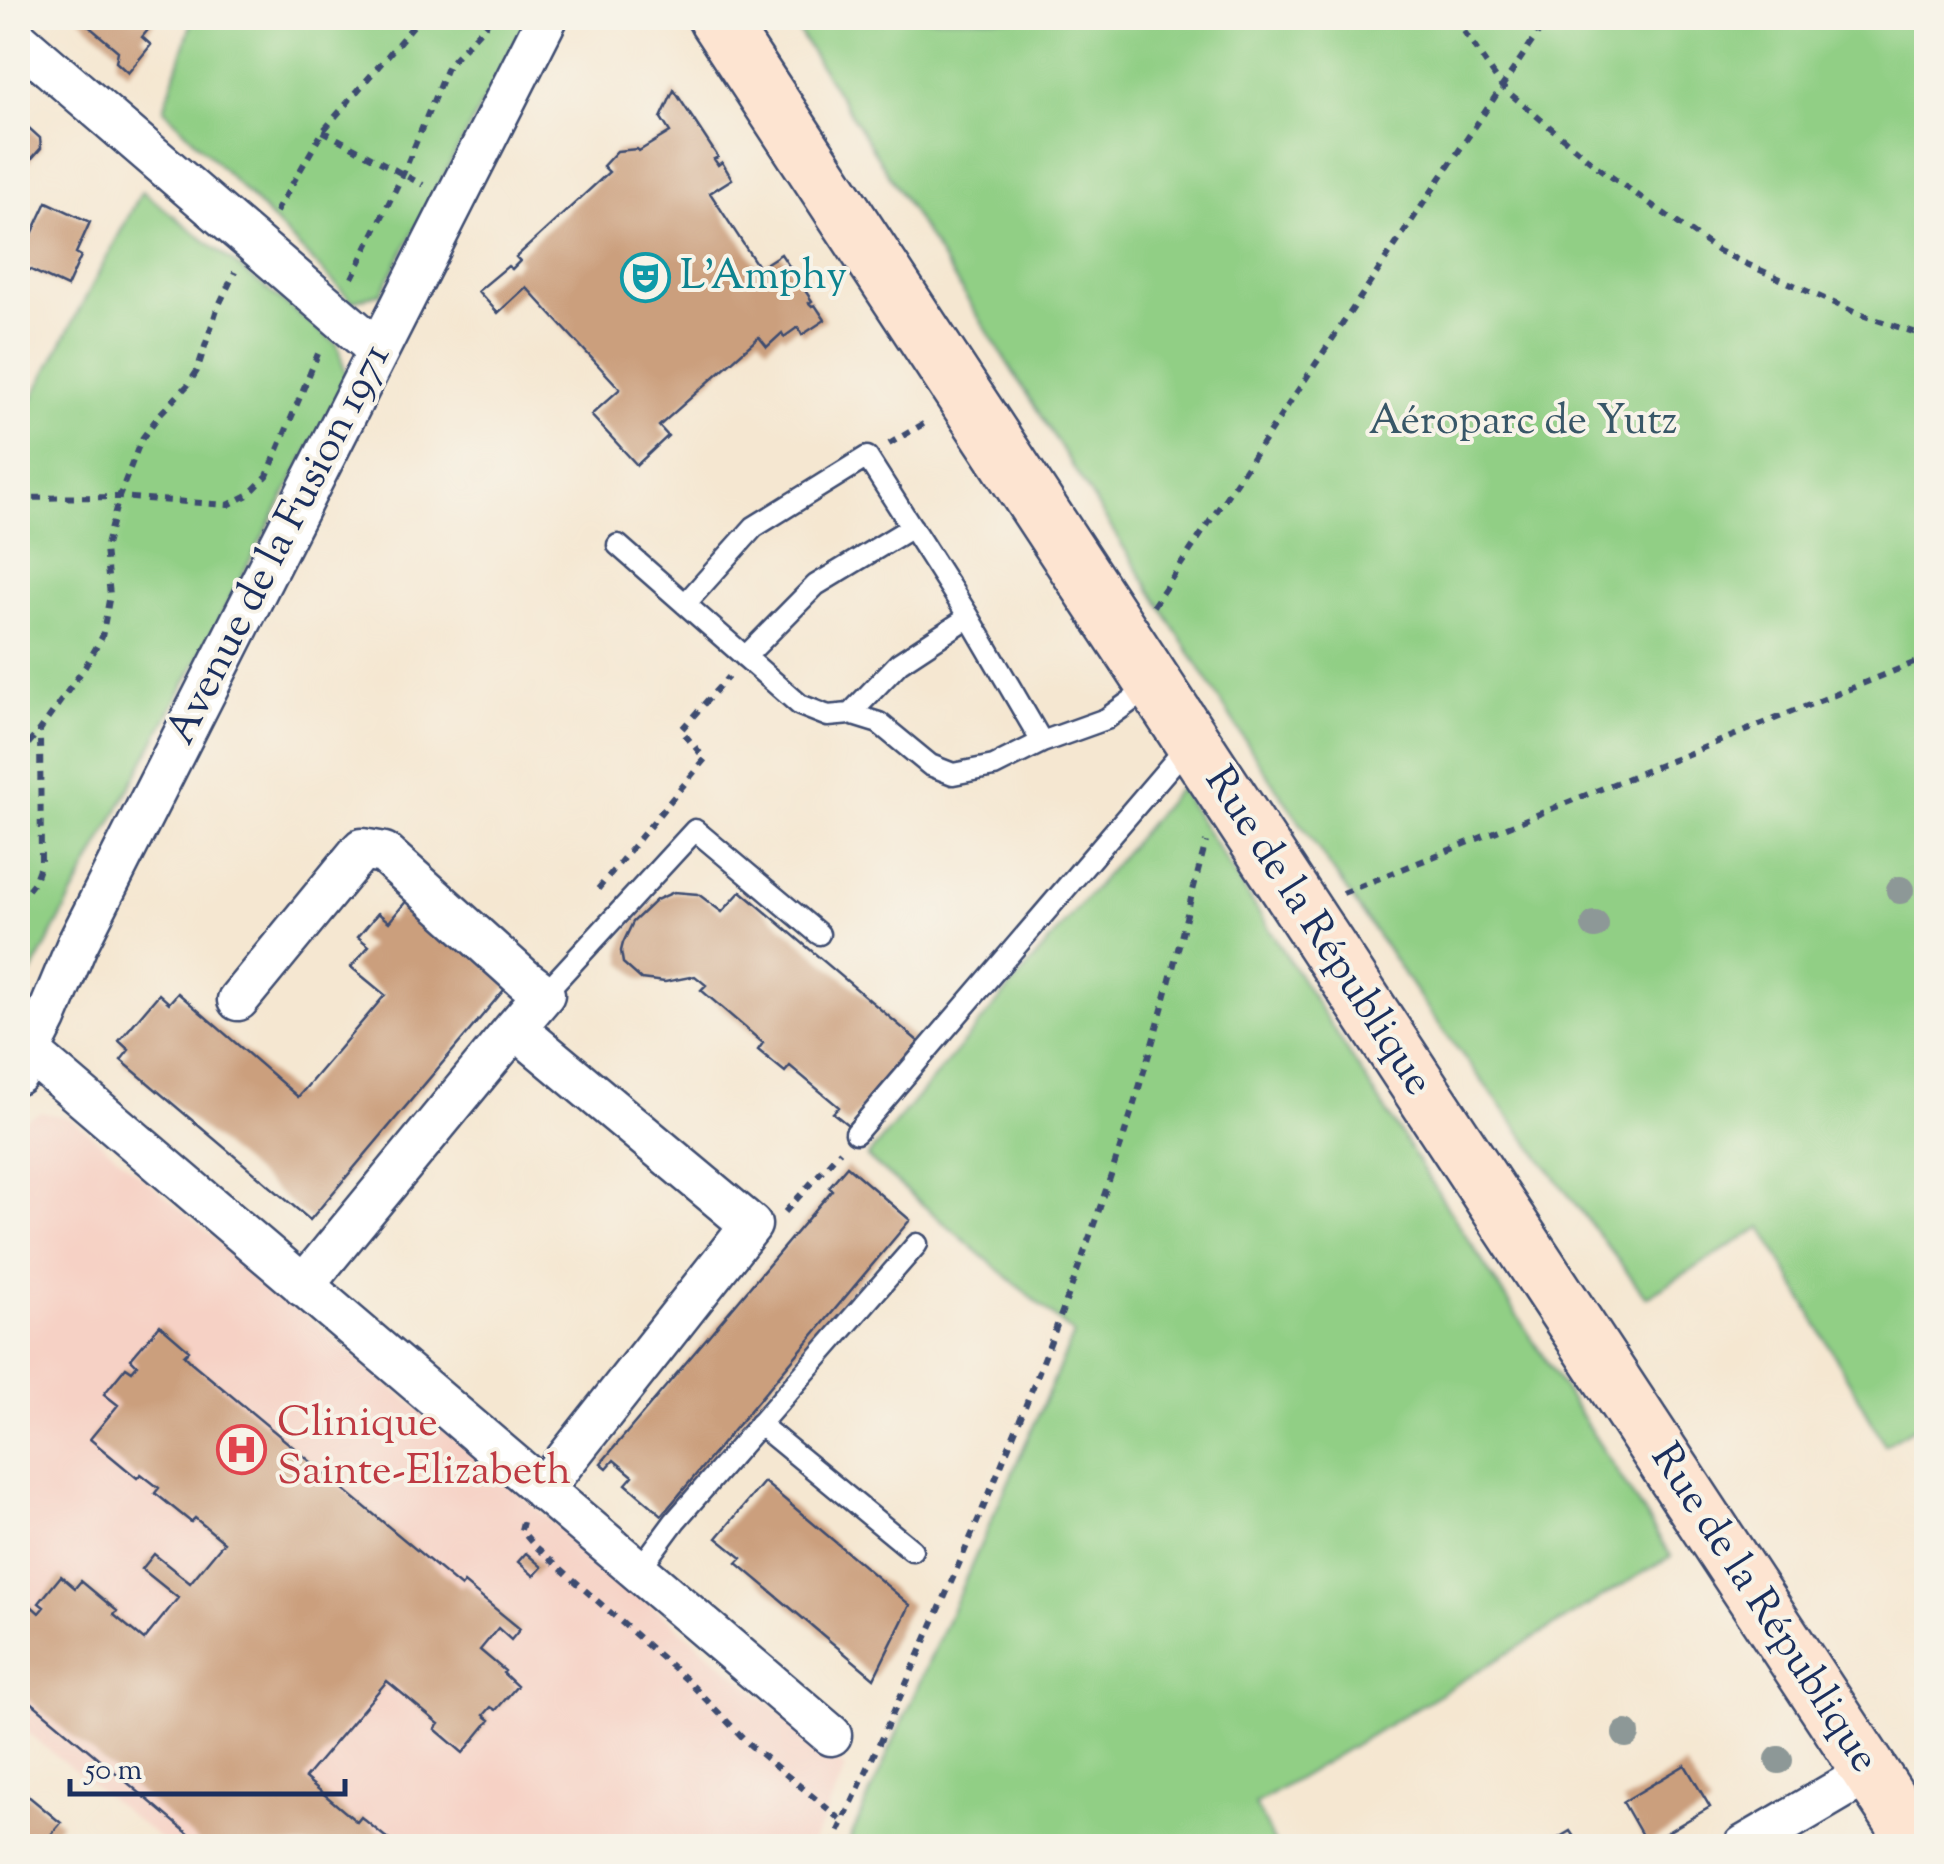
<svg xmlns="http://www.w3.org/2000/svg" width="1944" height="1864" font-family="'Sorts Mill Goudy',serif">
<rect width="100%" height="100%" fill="#f7f3e8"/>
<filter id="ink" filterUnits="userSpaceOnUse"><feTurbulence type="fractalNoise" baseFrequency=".01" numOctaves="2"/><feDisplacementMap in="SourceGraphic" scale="20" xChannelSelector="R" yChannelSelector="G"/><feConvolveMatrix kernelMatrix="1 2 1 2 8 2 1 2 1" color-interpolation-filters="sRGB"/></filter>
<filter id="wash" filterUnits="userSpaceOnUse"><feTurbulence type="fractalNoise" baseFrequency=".0048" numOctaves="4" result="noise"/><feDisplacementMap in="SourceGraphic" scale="40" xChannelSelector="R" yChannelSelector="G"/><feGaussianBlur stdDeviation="2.25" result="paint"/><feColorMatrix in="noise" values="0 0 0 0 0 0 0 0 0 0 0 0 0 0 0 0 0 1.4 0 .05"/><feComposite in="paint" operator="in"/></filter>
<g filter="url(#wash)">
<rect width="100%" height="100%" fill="#f5e7d1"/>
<!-- built -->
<path fill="#f6d1c5" d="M 40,1112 L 70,1118 L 98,1140 L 846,1768 L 822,1824 L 810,1846 L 168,1846 L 18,1725 L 18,1123 Z"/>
<!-- green -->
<path fill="#91cf85" stroke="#567f72" stroke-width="2.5" d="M 193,18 L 528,18 L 381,293 L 352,301 L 164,109 Z
M 790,18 L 1926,18 L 1926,1421 L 1885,1445 L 1762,1227 L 1646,1297 L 1432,1015 L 1262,767 Z
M 142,191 L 337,344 L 347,378 L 31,974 L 18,974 L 18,426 Z
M 1179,788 L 1671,1556 L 1255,1804 L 1276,1846 L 847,1846 L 1074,1334 L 867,1157 Z"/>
<g id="blocks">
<!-- building -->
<path fill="#cb9f7d" d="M 79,18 L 158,18 L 142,37 L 151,45 L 128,73 L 116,62 L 118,51 Z
M 674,90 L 718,157 L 714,159 L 718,165 L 722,162 L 732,179 L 710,193 L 759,268 L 781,254 L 812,301 L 809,303 L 812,306 L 815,305 L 825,320 L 802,335 L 798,327 L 784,337 L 782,333 L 767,347 L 759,337 L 659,426 L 668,436 L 637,465 L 591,415 L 620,389 L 526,287 L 498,313 L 478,291 L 508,266 L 512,269 L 520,261 L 516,257 L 609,172 L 603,166 L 617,151 L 637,149 L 639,151 L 670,132 L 661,118 Z
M 18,118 L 40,138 L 41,148 L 18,174 Z
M 47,202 L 90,222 L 76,253 L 81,256 L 67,287 L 18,264 Z
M 741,891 L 919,1042 L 848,1125 L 833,1113 L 839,1107 L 790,1066 L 785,1072 L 758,1050 L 763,1043 L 701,990 L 706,985 L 695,976 L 665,982 L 641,979 L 623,963 L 621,951 L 623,943 L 633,922 L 656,900 L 674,892 L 698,894 L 722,912 Z
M 408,899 L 509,984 L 310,1220 L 121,1060 L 129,1050 L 119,1041 L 159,994 L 169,1003 L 178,993 L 298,1097 L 385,995 L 351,967 L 369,946 L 358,937 L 378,913 L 389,922 Z
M 847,1166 L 910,1220 L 662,1515 L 626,1484 L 633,1476 L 614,1460 L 607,1468 L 601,1463 L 832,1190 L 829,1187 Z
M 160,1325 L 189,1350 L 184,1355 L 191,1362 L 461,1587 L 464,1583 L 520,1629 L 511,1640 L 498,1628 L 480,1650 L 505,1671 L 503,1673 L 517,1686 L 496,1710 L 491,1707 L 484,1715 L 490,1720 L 463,1753 L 435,1729 L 439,1724 L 387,1681 L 305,1778 L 357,1822 L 361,1817 L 389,1840 L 384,1846 L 203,1846 L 18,1691 L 28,1676 L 18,1667 L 18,1594 L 39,1613 L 44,1607 L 39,1603 L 61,1576 L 75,1588 L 81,1581 L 117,1611 L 114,1615 L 144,1640 L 178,1598 L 142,1569 L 154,1554 L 190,1583 L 224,1542 L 195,1518 L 191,1522 L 155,1493 L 159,1488 L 141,1474 L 137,1478 L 90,1439 L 118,1405 L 104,1394 L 126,1367 L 132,1371 L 137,1365 L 131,1359 Z
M 764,1482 L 910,1605 L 874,1678 L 737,1563 L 742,1558 L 717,1538 Z
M 526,1553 L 542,1567 L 534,1576 L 518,1562 Z
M 1685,1765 L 1710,1807 L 1647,1844 L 1623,1802 Z
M 21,1790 L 61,1823 L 41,1846 L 18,1846 L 18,1795 Z
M 1570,1831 L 1580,1846 L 1545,1846 Z"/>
</g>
</g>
<g filter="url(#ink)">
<use href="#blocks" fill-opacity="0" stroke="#3c4b6f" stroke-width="2.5"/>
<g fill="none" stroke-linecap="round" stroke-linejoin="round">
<defs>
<path id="lane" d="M 618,545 L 800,705 L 828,716 L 850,714 L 879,723 L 930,765 L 953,774 L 994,766 L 1042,742 L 1106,719 L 1153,685
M 685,604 L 754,527 L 867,457 L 969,617 L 1042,742
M 745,657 L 816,585 L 912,527
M 850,714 L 899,663 L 969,617
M 544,994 L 695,830 L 819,934
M 856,1133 L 1190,743
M 759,1424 L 912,1550
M 638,1571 L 675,1521 L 917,1244"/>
<path id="street" d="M 18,40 L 378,350
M 238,1000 L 362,849 L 384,853 L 524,979 L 544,994 L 515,1028
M 18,1042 L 831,1735
M 18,1074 L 46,1019 L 77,945 L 547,18
M 303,1286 L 515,1028 L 751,1225 L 542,1490
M 1744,1846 L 1870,1772"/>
<path id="secondary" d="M 716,18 L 1919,1846"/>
</defs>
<!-- lane casing -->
<use href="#lane" stroke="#3c4b6f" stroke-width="25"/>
<!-- street casing -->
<use href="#street" stroke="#3c4b6f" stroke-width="45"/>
<!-- secondary casing -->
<use href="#secondary" stroke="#3c4b6f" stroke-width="60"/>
<!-- path -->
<path stroke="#3c4b6f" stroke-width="6" stroke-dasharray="8 8" stroke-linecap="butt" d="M 1455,18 L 1502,87 L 1600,169 L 1718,251 L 1856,313 L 1926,336
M 323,131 L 423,185
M 276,212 L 323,131 L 420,18
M 352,278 L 403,174 L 448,65 L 492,18
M 889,444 L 930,420
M 18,498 L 119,497 L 228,505 L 248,495 L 267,476 L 320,349
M 1153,606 L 1548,18
M 18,756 L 40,730
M 598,889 L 705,759 L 681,730 L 728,677
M 1343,893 L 1926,658
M 18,902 L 34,882 L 41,863 L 40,730 L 85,667 L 102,637 L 110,595 L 105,549 L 119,497 L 141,440 L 160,414 L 188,385 L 197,371 L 217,309 L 235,272
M 785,1212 L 840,1151
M 523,1522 L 521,1530 L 533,1544 L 688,1681 L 751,1746 L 844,1822
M 832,1846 C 949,1592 1068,1329 1147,1061 C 1169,989 1186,915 1206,842"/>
<!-- lane -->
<use href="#lane" stroke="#fff" stroke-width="20"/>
<!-- street -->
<use href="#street" stroke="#fff" stroke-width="40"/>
<!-- secondary -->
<use href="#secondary" stroke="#fde4d1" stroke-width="55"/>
</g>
<!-- trees -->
<g fill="#8d9897">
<circle cx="1900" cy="890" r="14"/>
<circle cx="1595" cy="925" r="14"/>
<circle cx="1626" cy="1734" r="14"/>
<circle cx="1779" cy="1760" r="14"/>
</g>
</g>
<!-- icons -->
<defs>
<symbol id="theatre-ring" viewBox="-11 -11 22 22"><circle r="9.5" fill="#f7f3e8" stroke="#0f9aa8" stroke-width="1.5"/><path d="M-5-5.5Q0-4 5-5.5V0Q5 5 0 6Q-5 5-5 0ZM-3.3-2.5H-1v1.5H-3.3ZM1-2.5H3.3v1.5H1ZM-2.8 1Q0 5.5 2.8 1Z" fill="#0f9aa8"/></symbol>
<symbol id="hospital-ring" viewBox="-11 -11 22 22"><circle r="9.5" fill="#f7f3e8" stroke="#e0444e" stroke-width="1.5"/><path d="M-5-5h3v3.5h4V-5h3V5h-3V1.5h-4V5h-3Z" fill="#e0444e"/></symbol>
</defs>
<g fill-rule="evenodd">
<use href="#theatre-ring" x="618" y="250" width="55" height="55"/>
<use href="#hospital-ring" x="214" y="1422" width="55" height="55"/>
</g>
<g text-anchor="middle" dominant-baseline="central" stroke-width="8" stroke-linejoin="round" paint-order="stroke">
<!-- culture labels -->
<g font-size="42" fill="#0d838f" stroke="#f7f3e8" text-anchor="start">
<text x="680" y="278">L'Amphy</text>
</g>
<!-- park labels -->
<g font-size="42" fill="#385768" stroke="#f7f3e8">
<text x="1523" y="423">Aéroparc de Yutz</text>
</g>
<!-- street labels -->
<g font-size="42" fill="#1b2f5e" stroke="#f7f3e8">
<text transform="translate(280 545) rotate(-63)">Avenue de la Fusion 1971</text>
<text transform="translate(1317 932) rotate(57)">Rue de la République</text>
<text transform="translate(1763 1609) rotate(57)">Rue de la République</text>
</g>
<!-- health labels -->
<g font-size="42" fill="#be3a42" stroke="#f7f3e8" text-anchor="start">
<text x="277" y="1425">Clinique<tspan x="277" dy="48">Sainte-Elizabeth</tspan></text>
</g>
</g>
<!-- margin -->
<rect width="1944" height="1864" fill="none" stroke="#f7f3e8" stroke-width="60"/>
<!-- scale -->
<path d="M70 1779v15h275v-15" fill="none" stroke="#1b2f5e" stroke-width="5"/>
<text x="85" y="1779" font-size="30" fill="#1b2f5e" stroke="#f7f3e8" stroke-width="8" paint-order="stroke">50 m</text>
</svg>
